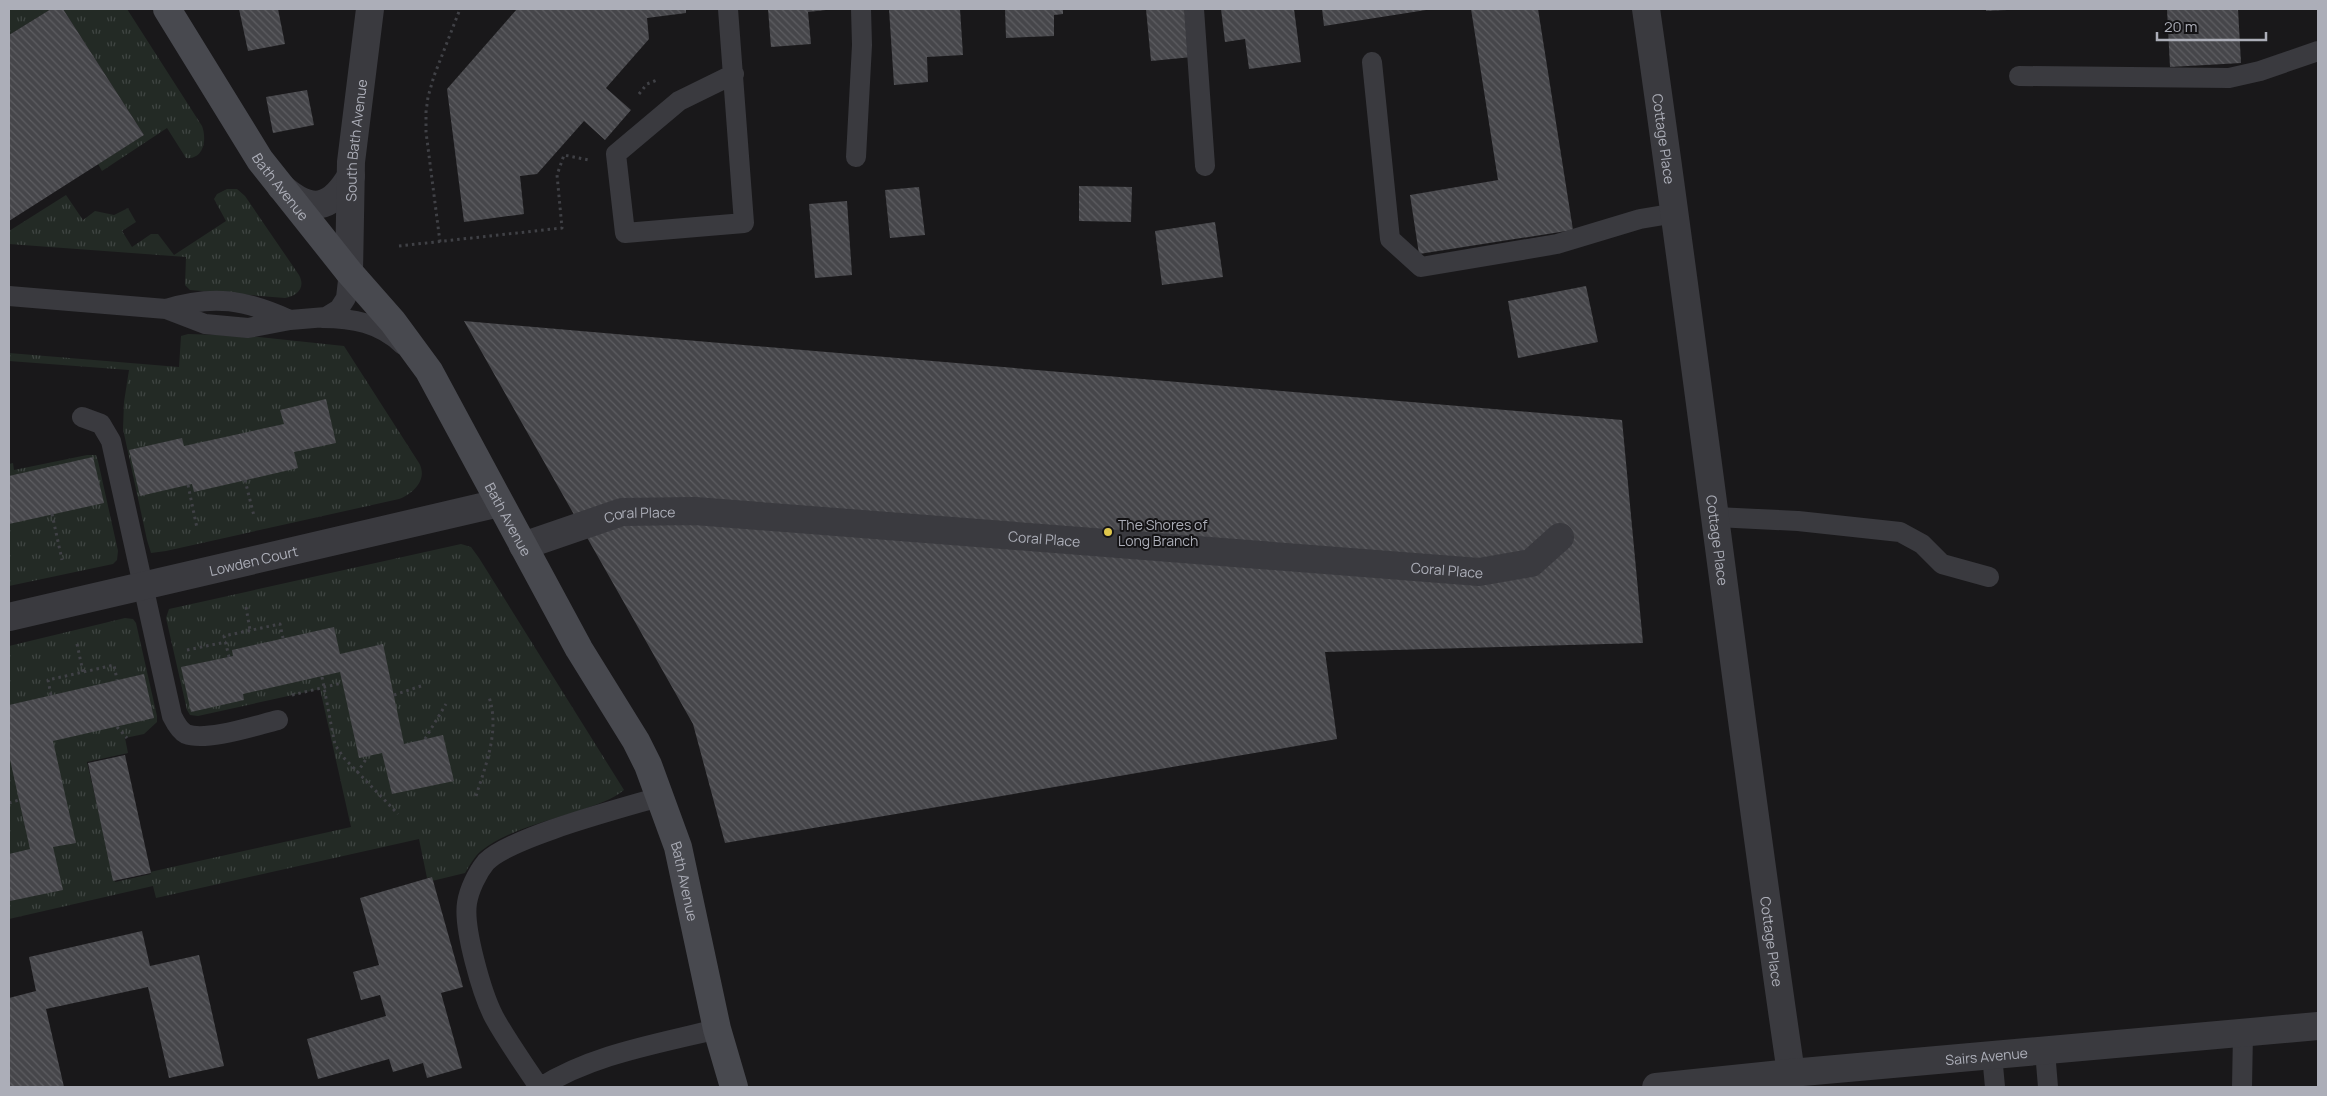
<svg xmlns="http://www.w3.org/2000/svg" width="2327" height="1096" font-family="Manrope,sans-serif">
<defs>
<pattern id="grass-tufts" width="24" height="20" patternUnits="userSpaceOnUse" patternTransform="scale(1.25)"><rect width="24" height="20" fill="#232a25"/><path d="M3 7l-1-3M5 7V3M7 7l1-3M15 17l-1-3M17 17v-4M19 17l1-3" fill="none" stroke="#404643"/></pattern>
<pattern id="building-back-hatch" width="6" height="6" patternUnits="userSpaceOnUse" patternTransform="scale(1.25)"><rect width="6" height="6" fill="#46464a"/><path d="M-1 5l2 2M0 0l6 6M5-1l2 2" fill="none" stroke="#5e5e62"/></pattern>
</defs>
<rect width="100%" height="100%" fill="#19181a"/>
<!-- grass -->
<path fill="url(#grass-tufts)" d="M 9,9 L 51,9 L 9,35 Z
M 63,9 L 127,9 L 202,126 C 207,139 204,160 186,158 L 167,128 L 102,171 L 98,164 L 144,135 Z
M 227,189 L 237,189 L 245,196 L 299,275 C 306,288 297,296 285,298 L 190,290 L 185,285 L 186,257 L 9,244 L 9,231 L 66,195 L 83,220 L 95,211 L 114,215 L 128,208 L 136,222 L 122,231 L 132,247 L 151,234 L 158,234 L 174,255 L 226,221 L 214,199 L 217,194 Z
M 188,334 L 250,336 L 344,346 L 419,463 C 428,479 414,493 399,499 L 166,551 L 151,553 L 147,540 L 123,429 L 124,402 L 129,370 L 9,361 L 9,353 L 179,367 L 181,336 Z
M 87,455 L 96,455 L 98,461 L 118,551 L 117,560 L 113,564 L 9,586 L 9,464 L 13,463 L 14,470 Z
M 461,544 L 471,547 L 479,558 L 624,790 C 612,800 597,804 582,810 C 551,820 507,830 481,851 C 474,857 470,865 465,873 L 432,881 L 431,877 L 427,878 L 419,839 L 156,898 L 153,886 L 9,919 L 9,646 L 125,618 L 133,619 L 136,623 L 157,716 L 157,722 L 144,734 L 125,738 L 128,753 L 87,762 L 115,882 L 151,874 L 150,872 L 351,827 L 320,689 L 198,716 L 190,715 L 187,710 L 166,618 L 169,609 Z"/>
<!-- building -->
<path fill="url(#building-back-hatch)" d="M 51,9 L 63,9 L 144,135 L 9,221 L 9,35 Z
M 239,9 L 278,9 L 285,44 L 248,51 Z
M 517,9 L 686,9 L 686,13 L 647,18 L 649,39 L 606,88 L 631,110 L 605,140 L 584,121 L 537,174 L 520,176 L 524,214 L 464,222 L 447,89 Z
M 768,9 L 826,9 L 826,10 L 808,12 L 811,44 L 771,47 Z
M 889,9 L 960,9 L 963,55 L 927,57 L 928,82 L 894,85 Z
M 1005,9 L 1063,9 L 1063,14 L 1054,15 L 1054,36 L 1006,38 Z
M 1146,9 L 1187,9 L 1192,57 L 1151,61 Z
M 1221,9 L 1294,9 L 1301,62 L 1249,69 L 1245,39 L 1225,42 Z
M 1322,9 L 1426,9 L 1426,10 L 1324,26 Z
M 1471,9 L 1538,9 L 1573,230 L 1419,254 L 1410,195 L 1498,180 Z
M 1986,9 L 2007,9 L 2007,10 L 1986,11 Z
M 2167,9 L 2238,9 L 2241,63 L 2170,67 Z
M 307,90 L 314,125 L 273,133 L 266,97 Z
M 1079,186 L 1132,187 L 1131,222 L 1079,221 Z
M 919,187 L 925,235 L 890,238 L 885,190 Z
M 847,201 L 852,275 L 815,278 L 809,204 Z
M 1215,222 L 1223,277 L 1162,285 L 1155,231 Z
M 1586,286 L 1598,342 L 1518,358 L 1508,301 Z
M 464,321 L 1622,420 L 1643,643 L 1325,652 L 1337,739 L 725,843 L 693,724 Z
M 326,399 L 336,443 L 294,452 L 298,468 L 194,492 L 192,484 L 140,496 L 129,450 L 182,438 L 184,446 L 284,424 L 280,410 Z
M 93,457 L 104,503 L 9,524 L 9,476 Z
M 334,627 L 340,654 L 383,644 L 404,744 L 443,735 L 454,781 L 392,794 L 382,753 L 359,758 L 340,672 L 243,694 L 244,700 L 191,712 L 181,667 L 233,656 L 232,650 Z
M 144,674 L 154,718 L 53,741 L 76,843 L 53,847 L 63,890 L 10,901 L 9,854 L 30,849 L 9,755 L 9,705 Z
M 125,755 L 151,873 L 113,881 L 88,763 Z
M 432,877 L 463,987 L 441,993 L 462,1068 L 427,1078 L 423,1063 L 393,1072 L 389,1059 L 318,1079 L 307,1039 L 386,1016 L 380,995 L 361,1000 L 353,972 L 379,965 L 360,898 Z
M 142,931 L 150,966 L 199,955 L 224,1066 L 169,1078 L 148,987 L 46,1009 L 64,1087 L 9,1087 L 9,998 L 36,991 L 29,957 Z"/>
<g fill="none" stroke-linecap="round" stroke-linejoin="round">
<!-- path -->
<path stroke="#404146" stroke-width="3" stroke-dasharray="2.5 4" stroke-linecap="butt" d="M 639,94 L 647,84 L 657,80
M 440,242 L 426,132 L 426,112 L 428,97 L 434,76 L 460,9
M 399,246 L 562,228 L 557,175 L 564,155 L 589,160
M 245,480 L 254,516
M 188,485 L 197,528
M 52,514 L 62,560
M 246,607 L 250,630
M 77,644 L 83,672
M 187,650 L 226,642
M 229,657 L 224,636 L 280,624 L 283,638
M 322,677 L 335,745 L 344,758 L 398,814
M 51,695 L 48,680 L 114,665 L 117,680
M 292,695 L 342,683
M 394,695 L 421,686
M 117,727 L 127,738
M 425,739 L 446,704
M 357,773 L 368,756
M 476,796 C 486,764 500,730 489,697
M 9,803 L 19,800"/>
<!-- lane -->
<path stroke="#3a3a3f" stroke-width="20" d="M 728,9 L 744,223 L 625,233 L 616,154 L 679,101 L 734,74
M 1194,9 L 1205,166
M 1372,62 L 1390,239 L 1421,267 L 1557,244 L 1640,219 L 1676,213
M 2019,76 L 2229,78 L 2260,71 L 2318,51
M 856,157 L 862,45 L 861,9
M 9,296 L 166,309 L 205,324 L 248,328 L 290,320 L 326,317 L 339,309 L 346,298 L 349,272
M 166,309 C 214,294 246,300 290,320
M 322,318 C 353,318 380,323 403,345
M 82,417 L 101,424 L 111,441 L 172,716 C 175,722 180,731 186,734 C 206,742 257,725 278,720
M 1716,517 L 1798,521 L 1900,532 L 1922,544 L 1942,564 L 1989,577
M 2045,1051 L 2048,1087
M 1992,1055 L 1995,1087
M 539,1087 C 524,1064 507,1041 494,1017 C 482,994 463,928 467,903 C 469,890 477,873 486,862 C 510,837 622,808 659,797
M 541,1087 C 593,1054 658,1044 717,1029
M 2242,1087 L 2243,1033"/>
<!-- street -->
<g stroke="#3a3a3f" stroke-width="28">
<path id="s1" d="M 1646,9 C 1697,363 1739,719 1791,1073"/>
<path d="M 281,187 C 311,213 330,211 351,176"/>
<path id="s2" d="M 349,272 L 351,162 L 370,9"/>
<path id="s3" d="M 523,546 L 622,512 L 695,511 L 1479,572 L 1531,563 L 1560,537"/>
<path id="s4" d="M 9,617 L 499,503"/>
<path id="s5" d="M 1656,1087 L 1791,1073 L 2318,1026"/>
</g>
<!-- secondary -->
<path stroke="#48494f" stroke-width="28" id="s6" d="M 167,9 L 260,160 L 349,272 L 393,322 L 429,371 L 579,649 L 636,741 L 648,765 L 678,847 L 717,1029 L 734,1087"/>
</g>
<!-- markers -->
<circle fill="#dfc74c" stroke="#141315" stroke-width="2" cx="1108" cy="532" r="5"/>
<g text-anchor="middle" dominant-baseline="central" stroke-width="4" stroke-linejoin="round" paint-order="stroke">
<!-- street labels -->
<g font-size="14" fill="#acaeb8" stroke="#141315">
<text stroke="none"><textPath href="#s1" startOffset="131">Cottage Place</textPath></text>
<text stroke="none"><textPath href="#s2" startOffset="132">South Bath Avenue</textPath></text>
<text stroke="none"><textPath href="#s6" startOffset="211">Bath Avenue</textPath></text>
<text stroke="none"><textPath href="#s3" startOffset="122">Coral Place</textPath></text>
<text stroke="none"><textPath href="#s6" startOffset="616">Bath Avenue</textPath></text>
<text stroke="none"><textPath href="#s3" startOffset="528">Coral Place</textPath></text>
<text stroke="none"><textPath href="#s1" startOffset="536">Cottage Place</textPath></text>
<text stroke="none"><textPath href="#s4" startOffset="251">Lowden Court</textPath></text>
<text stroke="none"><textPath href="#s3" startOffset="932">Coral Place</textPath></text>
<text stroke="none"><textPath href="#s6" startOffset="1021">Bath Avenue</textPath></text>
<text stroke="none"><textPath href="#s1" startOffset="941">Cottage Place</textPath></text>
<text stroke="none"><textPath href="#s5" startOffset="332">Sairs Avenue</textPath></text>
</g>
<!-- poi labels -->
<g font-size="14" fill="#acaeb8" stroke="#141315" text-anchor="start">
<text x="1118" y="524">The Shores of<tspan x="1118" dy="16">Long Branch</tspan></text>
</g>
</g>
<!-- border -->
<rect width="2327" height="1096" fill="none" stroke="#acaeb8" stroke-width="20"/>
<!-- scale -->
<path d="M2157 32v8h109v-8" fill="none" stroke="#acaeb8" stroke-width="2.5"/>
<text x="2164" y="32" font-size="15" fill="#acaeb8" stroke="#141315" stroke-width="4" paint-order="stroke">20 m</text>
</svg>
